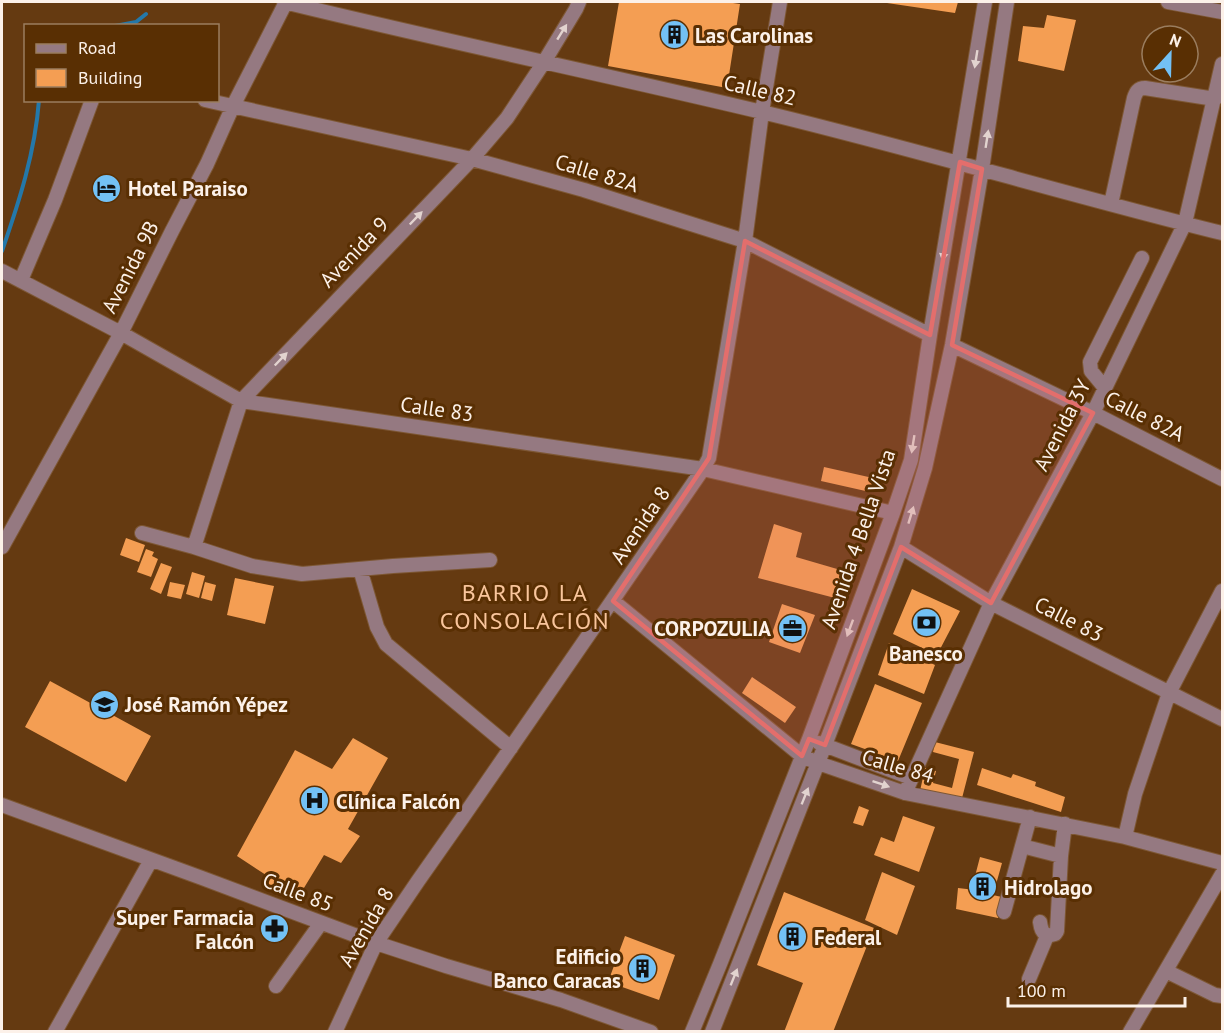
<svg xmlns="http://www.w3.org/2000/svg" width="1224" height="1033" font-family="'PT Sans',sans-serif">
<rect width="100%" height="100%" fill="#653a11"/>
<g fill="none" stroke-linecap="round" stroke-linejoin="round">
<!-- stream -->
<path stroke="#2478a9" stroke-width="4" d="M 115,26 L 136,22 L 146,14
M 2,251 C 19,202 35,153 39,100"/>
</g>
<!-- building -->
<path fill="#f49e53" d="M 619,2 L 726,2 L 740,4 L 727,88 L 608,66 Z
M 888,2 L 958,2 L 955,13 L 887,3 Z
M 1047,15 L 1076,20 L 1064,71 L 1018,61 L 1023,26 L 1044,28 Z
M 824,467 L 873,478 L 870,492 L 821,481 Z
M 774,524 L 802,533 L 796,557 L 844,571 L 835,598 L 758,578 Z
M 126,538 L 145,545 L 139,562 L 120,555 Z
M 146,549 L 154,552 L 152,556 L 158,559 L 151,577 L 137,572 Z
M 161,563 L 172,567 L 161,594 L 150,589 Z
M 192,572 L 205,576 L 199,598 L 186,594 Z
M 235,578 L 274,586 L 265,624 L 227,615 Z
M 170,582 L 185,585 L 181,599 L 167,596 Z
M 205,582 L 216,585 L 212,601 L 201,598 Z
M 912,589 L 960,611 L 937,655 L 893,634 Z
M 782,604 L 815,615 L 800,653 L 769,642 Z
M 889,643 L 935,665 L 924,694 L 878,675 Z
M 752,677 L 796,707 L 785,723 L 742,693 Z
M 50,681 L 151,736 L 126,782 L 25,727 Z
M 875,684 L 922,703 L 898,761 L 851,744 Z
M 353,738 L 388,758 L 348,829 L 360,836 L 341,863 L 324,855 L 296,901 L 263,881 L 266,875 L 237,856 L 295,750 L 332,769 Z
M 935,742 L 974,752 L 961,802 L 920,791 L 925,768 L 936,771 L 933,783 L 952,788 L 959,759 L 933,752 Z
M 982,768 L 1011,778 L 1013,774 L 1036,782 L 1035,786 L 1065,797 L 1061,812 L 977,785 Z
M 859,806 L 869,810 L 863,826 L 853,823 Z
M 903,816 L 935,827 L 919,872 L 874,855 L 881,837 L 894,842 Z
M 980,857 L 1002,863 L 995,888 L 991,886 L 988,894 L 1002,897 L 998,918 L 956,909 L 958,888 L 975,890 L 977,881 L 974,880 Z
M 882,872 L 915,886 L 897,935 L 865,920 Z
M 784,892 L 874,928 L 833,1032 L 784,1032 L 803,983 L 757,965 Z
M 625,936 L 675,955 L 659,1000 L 608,982 Z"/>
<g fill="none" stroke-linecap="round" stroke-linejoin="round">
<defs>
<path id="minor" d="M 284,2 C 443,41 603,74 762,112 C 916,149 1068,195 1222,233
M 1168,2 L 1222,12
M 205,100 L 472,159 L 584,190 L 745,241 L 930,335
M 1111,204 L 1134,98 C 1136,92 1138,88 1145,88 L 1215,99
M 2,271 L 121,333 L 241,401 L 703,469 L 893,513
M 21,280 L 55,200 L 92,100
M 952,345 L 1093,413 L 1222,479
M 1105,388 L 1091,371 L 1090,362 L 1142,258
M 142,533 L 194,547 L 252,566 L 302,574 L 393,566 L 490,560
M 2,547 L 121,333 L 172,231 L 207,164 L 233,106 L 286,2
M 194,547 L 241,401 L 472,159 L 507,118 L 544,62 L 576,9 L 579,2
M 901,547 L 991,603 L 1222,719
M 360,569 L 377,627 L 386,644 L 511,748
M 613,601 L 802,756 L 818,763 L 905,793 L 1125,837 L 1222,863
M 819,743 L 911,778
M 905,793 L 991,603 L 1093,413 L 1185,223 L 1222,64
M 2,805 L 202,878 L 376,943 L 446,966 L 561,1000 L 651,1032
M 1125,837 L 1135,794 L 1169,693 L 1222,591
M 1022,846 L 1061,856
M 1004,912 L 1030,817
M 1040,922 C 1041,929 1042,932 1047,936 L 1055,934 L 1057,931 L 1061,856 L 1065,824
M 1166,971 L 1215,995 L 1222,996
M 1029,979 L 1047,936
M 276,986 L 321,923
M 55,1032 L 151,860
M 335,1032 L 376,943 L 418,881 L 463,817 L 703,469 L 709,458 L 745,241 L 762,112 L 780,2
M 692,1032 L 720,964 L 809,739 L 893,513 L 911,460 L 930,335 L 985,2
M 712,1032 L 825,745 L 901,547 L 925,468 L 952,345 L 982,169 L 1007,2
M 1130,1032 L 1222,874"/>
</defs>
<!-- minor casing -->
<use href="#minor" stroke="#7d5734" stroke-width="16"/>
<!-- minor -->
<use href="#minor" stroke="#957981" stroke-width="14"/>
</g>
<!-- one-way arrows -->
<defs><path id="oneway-solid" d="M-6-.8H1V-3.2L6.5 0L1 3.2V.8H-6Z" transform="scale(1.5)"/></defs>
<g fill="#e2d3cf">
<use href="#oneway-solid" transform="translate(562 32) rotate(-58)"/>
<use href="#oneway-solid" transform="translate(976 59) rotate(99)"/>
<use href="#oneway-solid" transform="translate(987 139) rotate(-81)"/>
<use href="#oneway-solid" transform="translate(416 218) rotate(-46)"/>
<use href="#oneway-solid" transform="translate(944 252) rotate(100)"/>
<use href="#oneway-solid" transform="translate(281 359) rotate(-46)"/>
<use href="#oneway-solid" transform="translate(913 444) rotate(99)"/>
<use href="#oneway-solid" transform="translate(911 515) rotate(-73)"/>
<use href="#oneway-solid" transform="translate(850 628) rotate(110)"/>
<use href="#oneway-solid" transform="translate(881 784) rotate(19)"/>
<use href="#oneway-solid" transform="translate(805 796) rotate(-68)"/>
<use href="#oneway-solid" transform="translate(734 977) rotate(-68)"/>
</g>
<!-- marked area -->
<path fill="#e36e6c" fill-opacity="0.2" stroke="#e36e6c" stroke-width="4.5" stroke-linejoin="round" d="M 960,162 L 982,169 L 952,345 L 1093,413 L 991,603 L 901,547 L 825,745 L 809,739 L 802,756 L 613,601 L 709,458 L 745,241 L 930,335 Z"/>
<!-- icons -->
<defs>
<symbol id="building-disc" viewBox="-11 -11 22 22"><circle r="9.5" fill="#73c1f5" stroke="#592f03"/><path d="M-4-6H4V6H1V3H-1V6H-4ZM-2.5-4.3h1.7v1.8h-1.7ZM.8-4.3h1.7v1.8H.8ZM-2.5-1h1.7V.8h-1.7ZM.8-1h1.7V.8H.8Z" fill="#111"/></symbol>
<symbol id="hotel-disc" viewBox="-11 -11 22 22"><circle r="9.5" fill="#73c1f5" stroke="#592f03"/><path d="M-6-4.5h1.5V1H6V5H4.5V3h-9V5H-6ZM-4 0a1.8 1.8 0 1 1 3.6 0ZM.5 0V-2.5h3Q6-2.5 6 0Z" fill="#111"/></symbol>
<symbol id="bank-disc" viewBox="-11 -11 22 22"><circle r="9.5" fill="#73c1f5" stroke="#592f03"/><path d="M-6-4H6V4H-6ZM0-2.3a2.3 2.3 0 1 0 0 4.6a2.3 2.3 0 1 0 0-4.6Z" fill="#111"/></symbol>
<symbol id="office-disc" viewBox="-11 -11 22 22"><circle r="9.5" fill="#73c1f5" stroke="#592f03"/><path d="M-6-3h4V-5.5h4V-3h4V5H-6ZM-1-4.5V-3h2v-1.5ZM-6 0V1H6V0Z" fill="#111"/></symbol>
<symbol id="school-disc" viewBox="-11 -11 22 22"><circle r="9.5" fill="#73c1f5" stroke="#592f03"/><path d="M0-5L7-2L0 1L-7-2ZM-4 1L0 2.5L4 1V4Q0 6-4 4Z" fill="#111"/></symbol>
<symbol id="hospital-disc" viewBox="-11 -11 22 22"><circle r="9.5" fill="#73c1f5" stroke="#592f03"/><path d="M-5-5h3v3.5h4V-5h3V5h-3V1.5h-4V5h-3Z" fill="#111"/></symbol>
<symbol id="pharmacy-disc" viewBox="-11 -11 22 22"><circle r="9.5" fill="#73c1f5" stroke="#592f03"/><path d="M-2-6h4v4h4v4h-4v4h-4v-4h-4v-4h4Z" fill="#111"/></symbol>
</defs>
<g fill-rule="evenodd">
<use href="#building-disc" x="658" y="18" width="33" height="33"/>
<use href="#hotel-disc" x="90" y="172" width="33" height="33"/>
<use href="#bank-disc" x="910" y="606" width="33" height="33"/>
<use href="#office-disc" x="776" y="612" width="33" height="33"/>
<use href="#school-disc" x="88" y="688" width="33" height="33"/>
<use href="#hospital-disc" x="298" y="784" width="33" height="33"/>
<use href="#building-disc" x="966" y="870" width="33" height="33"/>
<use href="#pharmacy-disc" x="258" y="912" width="33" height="33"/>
<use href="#building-disc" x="776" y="920" width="33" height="33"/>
<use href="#building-disc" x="626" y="952" width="33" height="33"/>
</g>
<g text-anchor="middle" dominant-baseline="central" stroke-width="6" stroke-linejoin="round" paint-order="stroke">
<!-- poi labels -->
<g font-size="21" font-weight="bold" fill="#fcf1e9" stroke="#592f03" text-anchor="start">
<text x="695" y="35">Las Carolinas</text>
<text x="128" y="188">Hotel Paraiso</text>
<text x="771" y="628" text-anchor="end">CORPOZULIA</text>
<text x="926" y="653" text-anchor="middle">Banesco</text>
<text x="125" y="704">José Ramón Yépez</text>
<text x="336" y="801">Clínica Falcón</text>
<text x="1004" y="887">Hidrolago</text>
<text x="254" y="917" text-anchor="end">Super Farmacia<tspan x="254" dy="24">Falcón</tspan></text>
<text x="814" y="937">Federal</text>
<text x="621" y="956" text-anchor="end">Edificio<tspan x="621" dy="24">Banco Caracas</tspan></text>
</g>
<!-- street labels -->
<g font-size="21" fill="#fcf1e9" stroke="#592f03">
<text transform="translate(760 90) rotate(13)">Calle 82</text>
<text transform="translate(597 173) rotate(17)">Calle 82A</text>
<text transform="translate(354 252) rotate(-46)">Avenida 9</text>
<text transform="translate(130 267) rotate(-63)">Avenida 9B</text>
<text transform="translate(437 409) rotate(8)">Calle 83</text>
<text transform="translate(1145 416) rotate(27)">Calle 82A</text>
<text transform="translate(1062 425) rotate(-63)">Avenida 3Y</text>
<text transform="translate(640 525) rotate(-56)">Avenida 8</text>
<text transform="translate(858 539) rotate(-71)">Avenida 4 Bella Vista</text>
<text transform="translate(1069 619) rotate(27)">Calle 83</text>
<text transform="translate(898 766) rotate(16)">Calle 84</text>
<text transform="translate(298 892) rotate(21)">Calle 85</text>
<text transform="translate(366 927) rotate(-60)">Avenida 8</text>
</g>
<!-- quarter labels -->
<g font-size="24" letter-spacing="1.5" fill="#f9c59c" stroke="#592f03">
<text x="525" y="592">BARRIO LA<tspan x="525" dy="28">CONSOLACIÓN</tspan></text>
</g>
</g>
<!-- border -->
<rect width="1224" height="1033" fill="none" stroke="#fcf1e9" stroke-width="6"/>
<!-- legend -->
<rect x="24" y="24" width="195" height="78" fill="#592f03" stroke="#9a7d5f" stroke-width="1.5"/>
<rect x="36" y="44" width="30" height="9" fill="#957981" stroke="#9a7d5f" stroke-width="1.5"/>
<text x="78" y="54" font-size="18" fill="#fcf1e9">Road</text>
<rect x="36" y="69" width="30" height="18" fill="#f49e53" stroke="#9a7d5f" stroke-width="1.5"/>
<text x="78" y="84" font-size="18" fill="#fcf1e9">Building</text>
<!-- north arrow -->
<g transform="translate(1170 54) rotate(22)"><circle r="28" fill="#592f03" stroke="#9a7d5f" stroke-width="1.5"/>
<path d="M0-4.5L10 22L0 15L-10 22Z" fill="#73c1f5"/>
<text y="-9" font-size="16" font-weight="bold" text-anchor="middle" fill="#fcf1e9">N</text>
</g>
<!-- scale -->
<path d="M1008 997v9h177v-9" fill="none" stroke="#fcf1e9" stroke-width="3"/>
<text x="1017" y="997" font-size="18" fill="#fcf1e9" stroke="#592f03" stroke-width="4.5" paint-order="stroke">100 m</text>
</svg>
